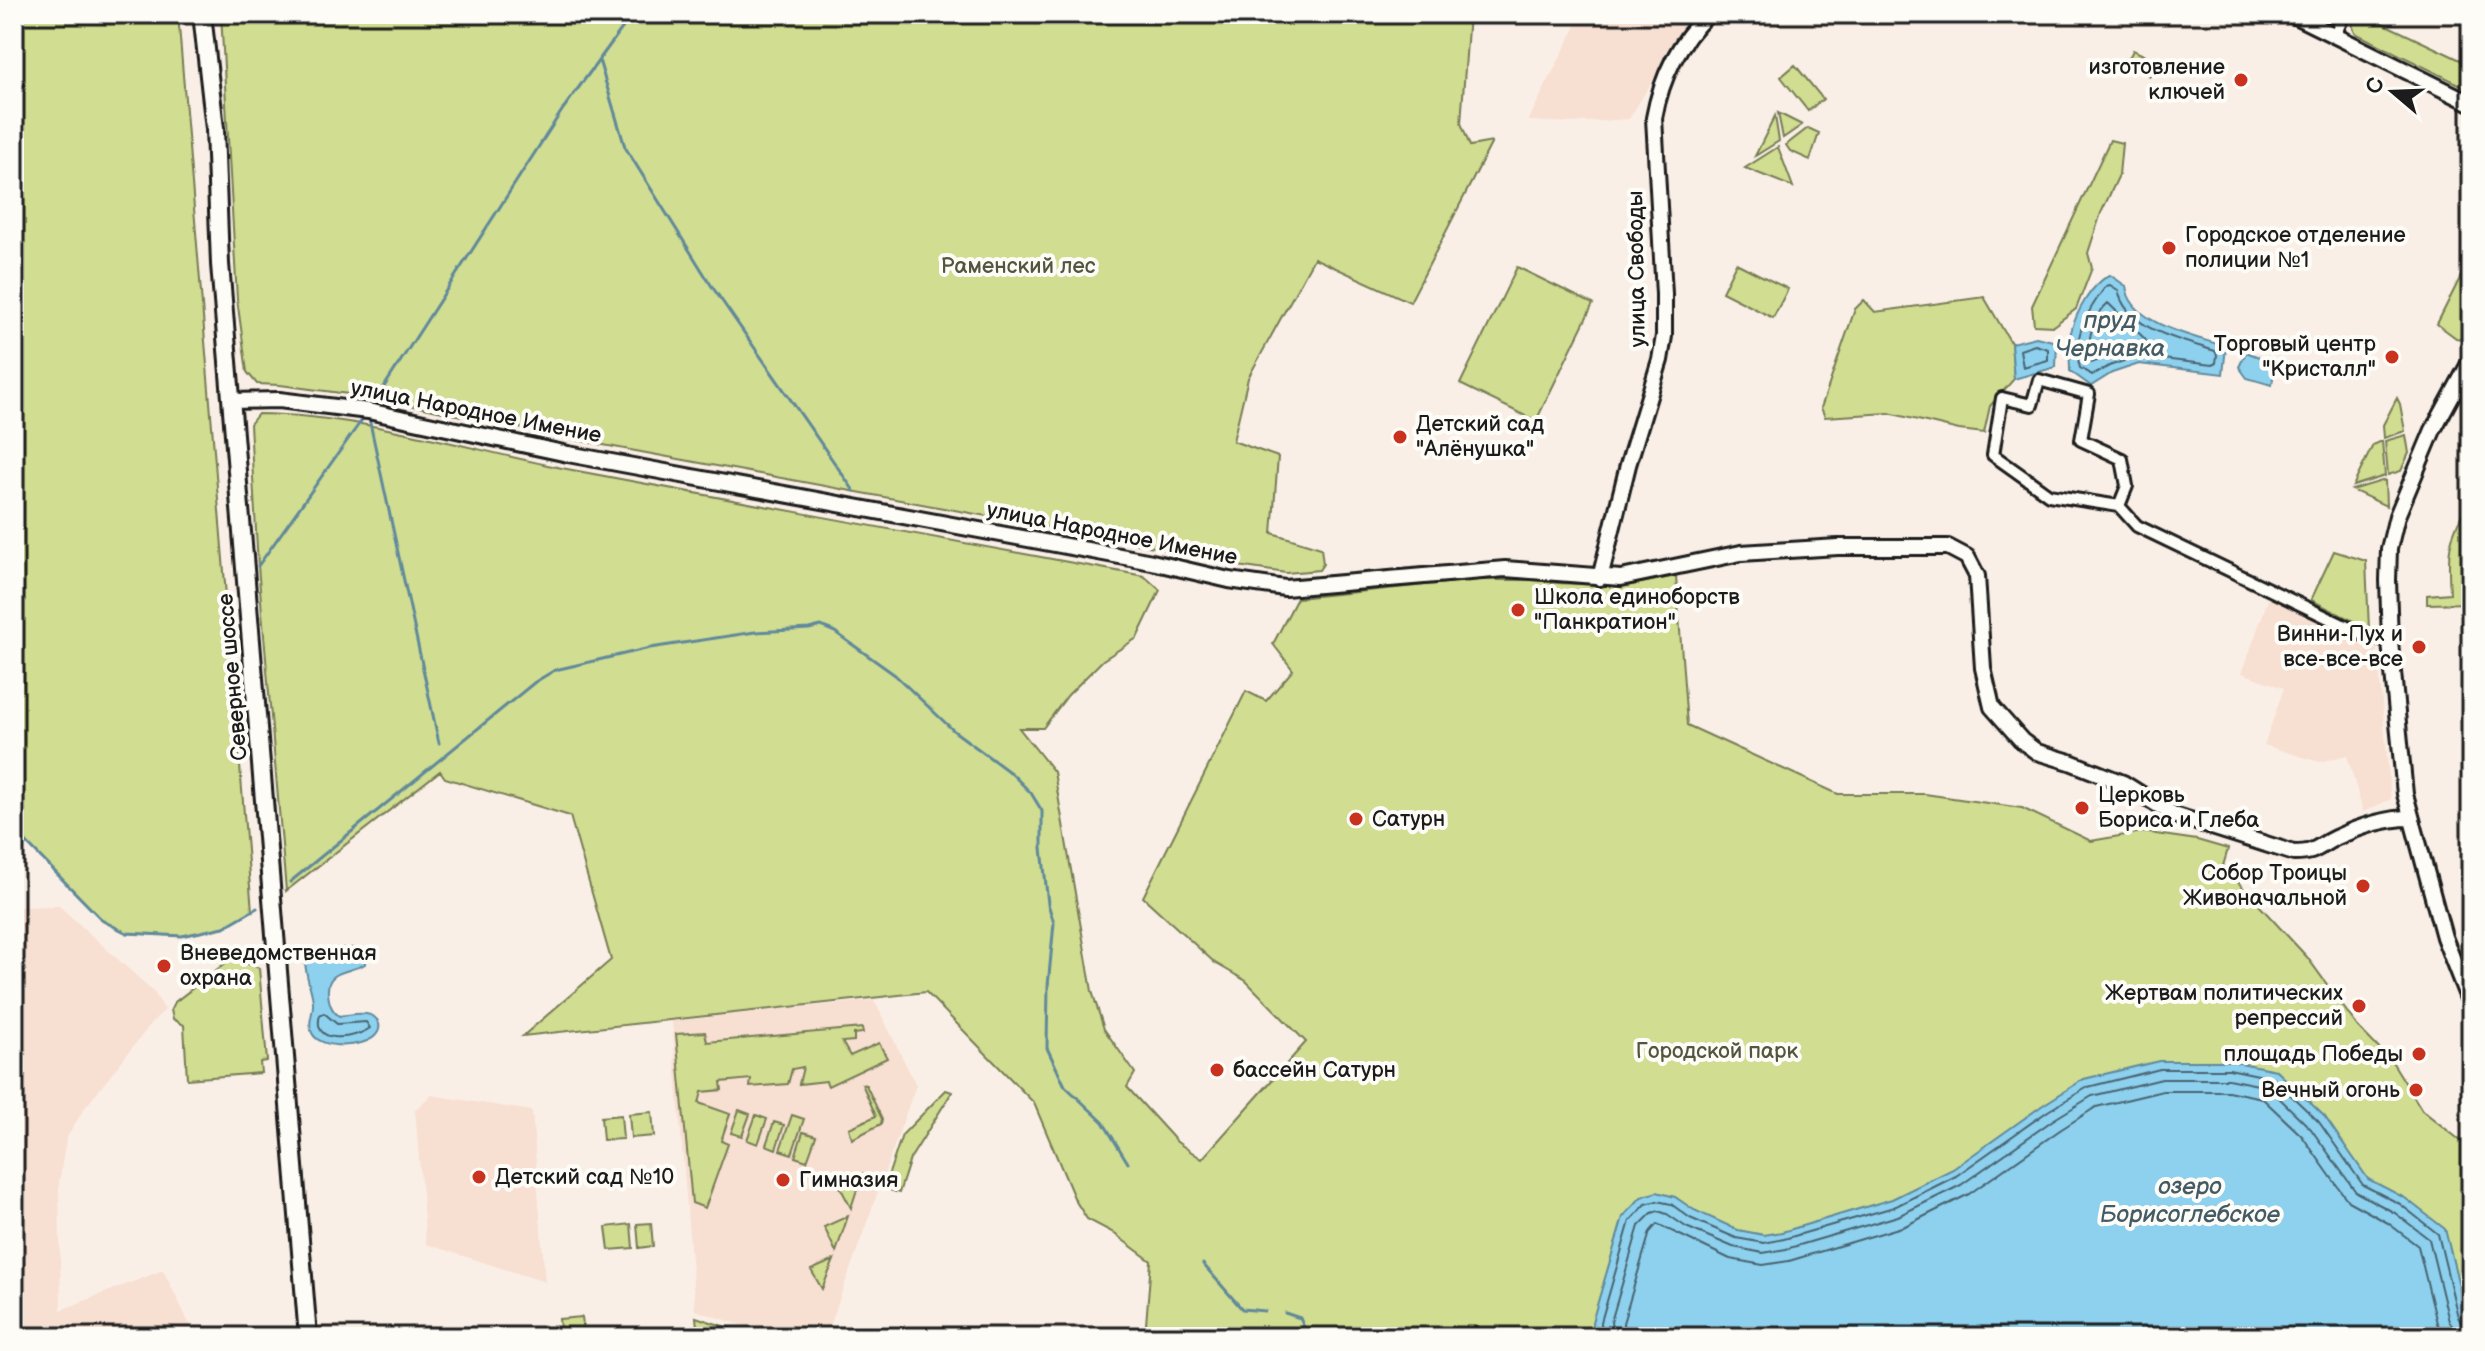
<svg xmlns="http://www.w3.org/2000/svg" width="2485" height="1351" font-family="'Balsamiq Sans',sans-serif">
<rect width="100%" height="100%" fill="#faefe6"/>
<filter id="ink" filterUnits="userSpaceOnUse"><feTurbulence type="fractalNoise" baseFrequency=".0125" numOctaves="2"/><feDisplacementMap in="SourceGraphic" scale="16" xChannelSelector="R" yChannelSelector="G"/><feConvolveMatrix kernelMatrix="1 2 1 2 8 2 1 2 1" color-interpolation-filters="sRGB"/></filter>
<g filter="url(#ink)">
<!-- built -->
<path fill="#f7dfd2" d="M 1567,14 L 1698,14 L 1686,26 L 1629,119 L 1571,123 L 1528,121 L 1577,24 Z
M 2270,594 L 2373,644 L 2377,650 L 2391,799 L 2363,812 L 2347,755 L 2319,762 L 2264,745 L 2284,688 L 2242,673 Z
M 59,906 L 153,991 L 165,1010 L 154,1020 L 84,1109 L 66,1139 L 59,1183 L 61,1310 L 163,1270 L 196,1337 L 14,1337 L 14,907 Z
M 874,1000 L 916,1085 L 826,1337 L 778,1337 L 695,1310 L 672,1021 Z
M 431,1095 L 532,1111 L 545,1282 L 426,1244 L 415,1110 Z"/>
<!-- green -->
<path fill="#d1dd90" stroke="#767c56" stroke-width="2" d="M 14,14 L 178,14 L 252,911 L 224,927 L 182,936 L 127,933 L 103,921 L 14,830 Z
M 221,14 L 1469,14 L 1461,123 L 1470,146 L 1492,142 L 1410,302 L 1314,258 L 1248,378 L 1233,441 L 1278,457 L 1272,533 L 1321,548 L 1323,564 L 1319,570 L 1286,573 L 1231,565 L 1154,547 L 571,439 L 371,397 L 280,385 L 257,384 L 247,372 L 237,299 Z
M 2356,14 L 2363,14 L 2471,65 L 2471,90 L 2357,34 C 2350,27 2353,22 2356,14 Z
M 2133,50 L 2158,62 L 2150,76 L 2126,64 Z
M 1795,65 L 1823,99 L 1808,111 L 1781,77 Z
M 1778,113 L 1802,125 L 1783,138 Z
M 1775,116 L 1779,141 L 1755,156 Z
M 1808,128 L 1819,133 L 1810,160 L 1790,151 L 1786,145 Z
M 2110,140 L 2122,143 L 2119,175 L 2101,213 L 2088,253 L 2092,268 L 2076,309 L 2053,326 L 2034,325 L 2032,306 Z
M 1778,147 L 1793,187 L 1745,168 Z
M 1736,263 L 1788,289 L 1773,318 L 1722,292 Z
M 2471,263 L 2471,324 L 2461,339 L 2456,338 L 2437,324 L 2466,266 Z
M 1517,267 L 1593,304 L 1536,421 L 1460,384 Z
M 1984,297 L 2011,343 L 2014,379 L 1990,406 L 1984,433 L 1959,430 L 1889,413 L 1825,417 L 1821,408 L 1855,309 L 1864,300 L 1875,312 Z
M 2397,398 L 2400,404 L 2405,431 L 2384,438 L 2383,425 Z
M 258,414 C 363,415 466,449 567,469 C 759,506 952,540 1144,576 L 1160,590 L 1137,638 L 1103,660 L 1068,695 L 1043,728 L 1019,728 L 1054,772 L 1092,991 L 1104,1029 L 1135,1073 L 1127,1087 L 1177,1142 L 1202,1159 L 1306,1042 L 1246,981 L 1215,963 L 1143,897 L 1246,691 L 1266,701 L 1293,670 L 1273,644 L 1297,598 L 1476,580 L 1535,580 L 1557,583 L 1626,586 L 1676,576 L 1687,725 L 1838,794 L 1925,794 L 2022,808 L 2091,841 L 2142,832 L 2197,840 L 2228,849 L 2223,866 L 2307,957 L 2358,1027 L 2393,1063 L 2422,1110 L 2471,1149 L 2471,1337 L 1145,1337 L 1151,1261 L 1112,1232 L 1087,1219 L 1075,1200 L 1034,1103 L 926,992 L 523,1036 L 611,960 L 570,816 L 445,778 L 440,771 L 286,891 L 258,566 L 250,424 Z
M 2406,435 L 2409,453 L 2401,471 L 2388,475 L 2385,441 Z
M 2382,441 L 2385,476 L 2353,486 L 2373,445 Z
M 2385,480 L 2386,506 L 2352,490 Z
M 2471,499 L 2471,603 L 2427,604 L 2427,595 L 2450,593 C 2447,552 2448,535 2471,499 Z
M 2334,551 L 2366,561 L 2369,629 L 2311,600 Z
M 232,958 L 259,968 L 267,1061 L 260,1062 L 261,1073 L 187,1079 L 184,1025 L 173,1019 L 171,1010 L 175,1002 Z
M 862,1028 L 863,1033 L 854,1034 L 854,1041 L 842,1042 L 850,1056 L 879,1043 L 887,1058 L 828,1086 L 826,1081 L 799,1084 L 803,1067 L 792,1069 L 788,1084 L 750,1087 L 751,1079 L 721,1082 L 722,1090 L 702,1092 L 699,1103 L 730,1114 L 721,1141 L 728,1144 L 705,1208 L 692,1203 L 676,1034 L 705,1032 L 707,1042 Z
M 862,1084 L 866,1085 L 882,1119 L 881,1124 L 852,1139 L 849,1128 L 876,1116 Z
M 946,1090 L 952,1092 L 910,1159 L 899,1193 L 884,1188 L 902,1135 Z
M 739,1110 L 750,1114 L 742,1136 L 731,1133 Z
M 652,1112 L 654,1136 L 631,1138 L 629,1114 Z
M 621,1115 L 623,1139 L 603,1140 L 601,1117 Z
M 756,1115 L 767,1119 L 758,1144 L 747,1140 Z
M 792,1115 L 804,1119 L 792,1154 L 780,1150 Z
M 774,1122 L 784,1125 L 776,1149 L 766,1145 Z
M 803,1132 L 816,1136 L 807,1161 L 795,1157 Z
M 862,1174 L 851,1208 L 839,1185 Z
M 848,1216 L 836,1252 L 824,1227 Z
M 651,1223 L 653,1246 L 639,1248 L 637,1224 Z
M 631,1224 L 633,1248 L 609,1250 L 606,1227 Z
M 834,1260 L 822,1289 L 811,1270 Z
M 582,1317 L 584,1337 L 561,1337 L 559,1319 Z
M 696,1317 L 756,1337 L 698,1337 Z"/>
<!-- water -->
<path fill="#8dd1ef" stroke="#60899b" stroke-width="2" d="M 2110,275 L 2126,286 C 2130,325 2196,336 2226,347 L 2223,374 L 2139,364 L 2112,373 L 2091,386 L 2070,371 C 2070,359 2068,344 2071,332 C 2076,313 2091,284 2110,275 Z
M 2036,337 L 2057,342 L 2056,367 L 2014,379 L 2011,343 Z
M 2246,352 L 2275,363 L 2272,385 L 2247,378 L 2239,367 Z
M 334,948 L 360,948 L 364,950 L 366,957 L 365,964 C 350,973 326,969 328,993 C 329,1003 331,1010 339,1016 C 351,1015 375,1008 379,1024 C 380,1028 378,1033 375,1036 C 363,1048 320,1050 312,1033 C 307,1022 314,1013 313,1002 C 312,988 305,977 305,959 C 317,951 320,961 334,948 Z
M 2159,1061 L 2230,1061 L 2276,1070 L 2325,1117 L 2368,1179 L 2405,1198 L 2445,1229 L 2466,1314 L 2471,1324 L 2471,1337 L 1595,1337 L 1592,1322 L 1623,1217 L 1641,1197 L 1657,1192 L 1675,1197 L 1694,1210 L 1738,1230 L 1764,1235 L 1782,1232 L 1892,1199 L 1953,1169 L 2043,1105 L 2084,1079 Z"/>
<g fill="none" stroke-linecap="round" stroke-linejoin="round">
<!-- shore -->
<path stroke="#496470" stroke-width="2" d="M 2110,285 L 2118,290 C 2126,330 2182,340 2215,351 L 2217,355 L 2216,363 L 2212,365 L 2138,356 L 2109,366 L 2092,375 L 2080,368 C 2071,338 2088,310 2106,286 Z
M 2108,303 L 2145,339 L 2146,343 L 2091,363 L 2088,360 C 2088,339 2092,317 2108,303 Z
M 2035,345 L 2048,349 L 2048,360 L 2023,367 L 2020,350 Z
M 324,1013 L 337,1024 L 366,1022 L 370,1028 C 355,1039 311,1046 320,1015 Z
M 1602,1337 L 1601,1322 L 1630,1221 L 1646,1204 L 1657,1201 L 1671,1204 L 1690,1218 L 1736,1238 L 1764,1243 L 1784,1239 L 1894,1207 L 1956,1176 L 2048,1111 L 2088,1087 L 2160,1069 L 2229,1069 L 2273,1078 L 2319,1122 L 2363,1185 L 2400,1204 L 2438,1234 L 2458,1317 L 2463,1325 L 2471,1326
M 1613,1337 L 1611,1322 L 1639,1226 L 1652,1213 L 1658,1211 L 1667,1214 L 1686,1227 L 1733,1247 L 1763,1253 L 1786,1249 L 1898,1216 L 1961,1185 L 2053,1120 L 2092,1096 L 2162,1079 L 2228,1079 L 2268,1087 L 2311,1129 L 2356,1192 L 2395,1213 L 2429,1239 L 2449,1321 L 2458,1333 L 2471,1336
M 1625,1337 L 1623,1323 L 1650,1232 L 1657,1224 L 1730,1259 L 1763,1265 L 1789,1261 L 1905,1226 L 1969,1194 L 2060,1130 L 2096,1107 L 2163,1091 L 2228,1091 L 2262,1098 L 2302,1136 L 2348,1201 L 2388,1223 L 2418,1246 L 2437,1323 L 2445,1337"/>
<!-- stream -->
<path stroke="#60899b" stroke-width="3" d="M 599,60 L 625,147 L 711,285 L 854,491
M 371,407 L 563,109 L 626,23 L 637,14
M 369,418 L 439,743
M 258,566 L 364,417
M 14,830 L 103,921 L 127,933 L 182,936 L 224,927 L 257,908
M 290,882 L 535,682 L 555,670 L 650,648 L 755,632 L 809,629 L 821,626 L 835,632 L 895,675 L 954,731 L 1012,774 L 1031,793 L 1042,811 L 1042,848 L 1048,904 L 1054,923 L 1048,986 L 1047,1048 L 1065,1086 L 1103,1122 L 1128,1163
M 1203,1264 L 1242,1309 L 1265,1311
M 1285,1313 L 1300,1318 L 1308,1337"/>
<defs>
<path id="street" d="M 2335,36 L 2344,14
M 2119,506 L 2049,495 L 1993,455 L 2002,398 L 2032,405 L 2039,380 L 2089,394 L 2081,440 L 2122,459 L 2127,486 L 2119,506 L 2137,526 L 2370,638 L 2390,642"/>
<path id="secondary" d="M 2291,14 L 2471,103
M 2471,360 L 2433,430 L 2397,516 L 2389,549 L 2388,580 L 2390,642 L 2405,794 L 2444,937 L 2471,1006
M 231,401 L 279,400 L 368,411 L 568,454 L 1152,562 L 1229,580 L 1285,588 L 1505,569 L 1621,578 L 1741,553 L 1838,547 L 1948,547 L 1967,557 L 1977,576 L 1983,668 L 1992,707 L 2022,741 L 2037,752 L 2070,762 L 2123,783 L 2174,815 L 2294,853 C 2317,853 2316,847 2335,838 C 2357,828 2386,818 2410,818
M 1600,578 L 1628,465 L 1660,360 L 1664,336 L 1664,294 L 1654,118 C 1661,79 1679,42 1708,14"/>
<path id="primary" d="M 202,14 L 215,129 L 220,264 L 308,1337"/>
</defs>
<!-- street casing -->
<use href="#street" stroke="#1c1c1c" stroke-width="16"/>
<!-- secondary casing -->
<use href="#secondary" stroke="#1c1c1c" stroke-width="20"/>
<!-- primary casing -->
<use href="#primary" stroke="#1c1c1c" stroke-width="22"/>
<!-- street -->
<use href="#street" stroke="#fdfcf7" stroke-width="10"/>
<!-- secondary -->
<use href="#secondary" stroke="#fdfcf7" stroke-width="14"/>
<!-- primary -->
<use href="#primary" stroke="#fdfcf7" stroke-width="16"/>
</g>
</g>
<!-- markers -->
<g fill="#c8321e" stroke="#fdfcf7" stroke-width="3">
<circle cx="2241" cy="80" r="8"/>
<circle cx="2169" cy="248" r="8"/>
<circle cx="2392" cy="357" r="8"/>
<circle cx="1400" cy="437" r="8"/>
<circle cx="1518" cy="610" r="8"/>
<circle cx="2419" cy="647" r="8"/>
<circle cx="2082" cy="808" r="8"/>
<circle cx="1356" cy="819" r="8"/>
<circle cx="2363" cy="886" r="8"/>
<circle cx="164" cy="966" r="8"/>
<circle cx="2359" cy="1006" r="8"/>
<circle cx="2419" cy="1054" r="8"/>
<circle cx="1217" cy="1070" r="8"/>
<circle cx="2416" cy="1090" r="8"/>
<circle cx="479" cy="1177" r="8"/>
<circle cx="783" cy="1180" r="8"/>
</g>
<g text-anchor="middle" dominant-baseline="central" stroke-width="8" stroke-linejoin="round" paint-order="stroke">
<!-- poi labels -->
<g font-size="22" fill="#1c1c1c" stroke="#fdfcf7" text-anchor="start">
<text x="2225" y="67" text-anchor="end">изготовление<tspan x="2225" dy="25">ключей</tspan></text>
<text x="2185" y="235">Городское отделение<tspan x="2185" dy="25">полиции №1</tspan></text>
<text x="2376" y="344" text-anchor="end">Торговый центр<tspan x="2376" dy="25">"Кристалл"</tspan></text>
<text x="1416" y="424">Детский сад<tspan x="1416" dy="25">"Алёнушка"</tspan></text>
<text x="1534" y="597">Школа единоборств<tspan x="1534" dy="25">"Панкратион"</tspan></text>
<text x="2403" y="634" text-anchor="end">Винни-Пух и<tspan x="2403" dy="25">все-все-все</tspan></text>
<text x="2098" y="795">Церковь<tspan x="2098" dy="25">Бориса и Глеба</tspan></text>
<text x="1372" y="819">Сатурн</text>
<text x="2347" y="873" text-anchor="end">Собор Троицы<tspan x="2347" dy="25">Живоначальной</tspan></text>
<text x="180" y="953">Вневедомственная<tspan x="180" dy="25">охрана</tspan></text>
<text x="2343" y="993" text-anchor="end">Жертвам политических<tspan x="2343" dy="25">репрессий</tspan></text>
<text x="2403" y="1054" text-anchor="end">площадь Победы</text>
<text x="1233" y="1070">бассейн Сатурн</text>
<text x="2400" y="1090" text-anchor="end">Вечный огонь</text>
<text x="495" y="1177">Детский сад №10</text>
<text x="799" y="1180">Гимназия</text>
</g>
<!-- park labels -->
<g font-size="22" fill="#52563f" stroke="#fdfcf7">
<text x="1018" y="266">Раменский лес</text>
<text x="1717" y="1051">Городской парк</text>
</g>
<!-- street labels -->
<g font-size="22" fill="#1c1c1c" stroke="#fdfcf7">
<text transform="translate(1637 269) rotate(-91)">улица Свободы</text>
<text transform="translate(476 412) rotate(11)">улица Народное Имение</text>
<text transform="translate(1112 534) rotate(11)">улица Народное Имение</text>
<text transform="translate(233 677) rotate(-95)">Северное шоссе</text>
</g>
<!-- water labels -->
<g font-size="24" font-style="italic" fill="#445b66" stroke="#fdfcf7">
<text x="2110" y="320">пруд<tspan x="2110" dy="28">Чернавка</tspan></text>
<text x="2190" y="1186">озеро<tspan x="2190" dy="28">Борисоглебское</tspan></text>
</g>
</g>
<!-- margin -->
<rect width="2485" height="1351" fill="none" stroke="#fdfcf7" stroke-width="48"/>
<rect x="24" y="24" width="2437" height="1303" fill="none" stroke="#1c1c1c" stroke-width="3" filter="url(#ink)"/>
<!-- north arrow -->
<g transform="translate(2393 92) rotate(289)" stroke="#fdfcf7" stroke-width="6" paint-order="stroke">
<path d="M0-6L14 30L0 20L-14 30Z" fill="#1c1c1c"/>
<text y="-12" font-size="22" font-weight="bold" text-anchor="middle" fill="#1c1c1c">С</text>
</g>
</svg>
